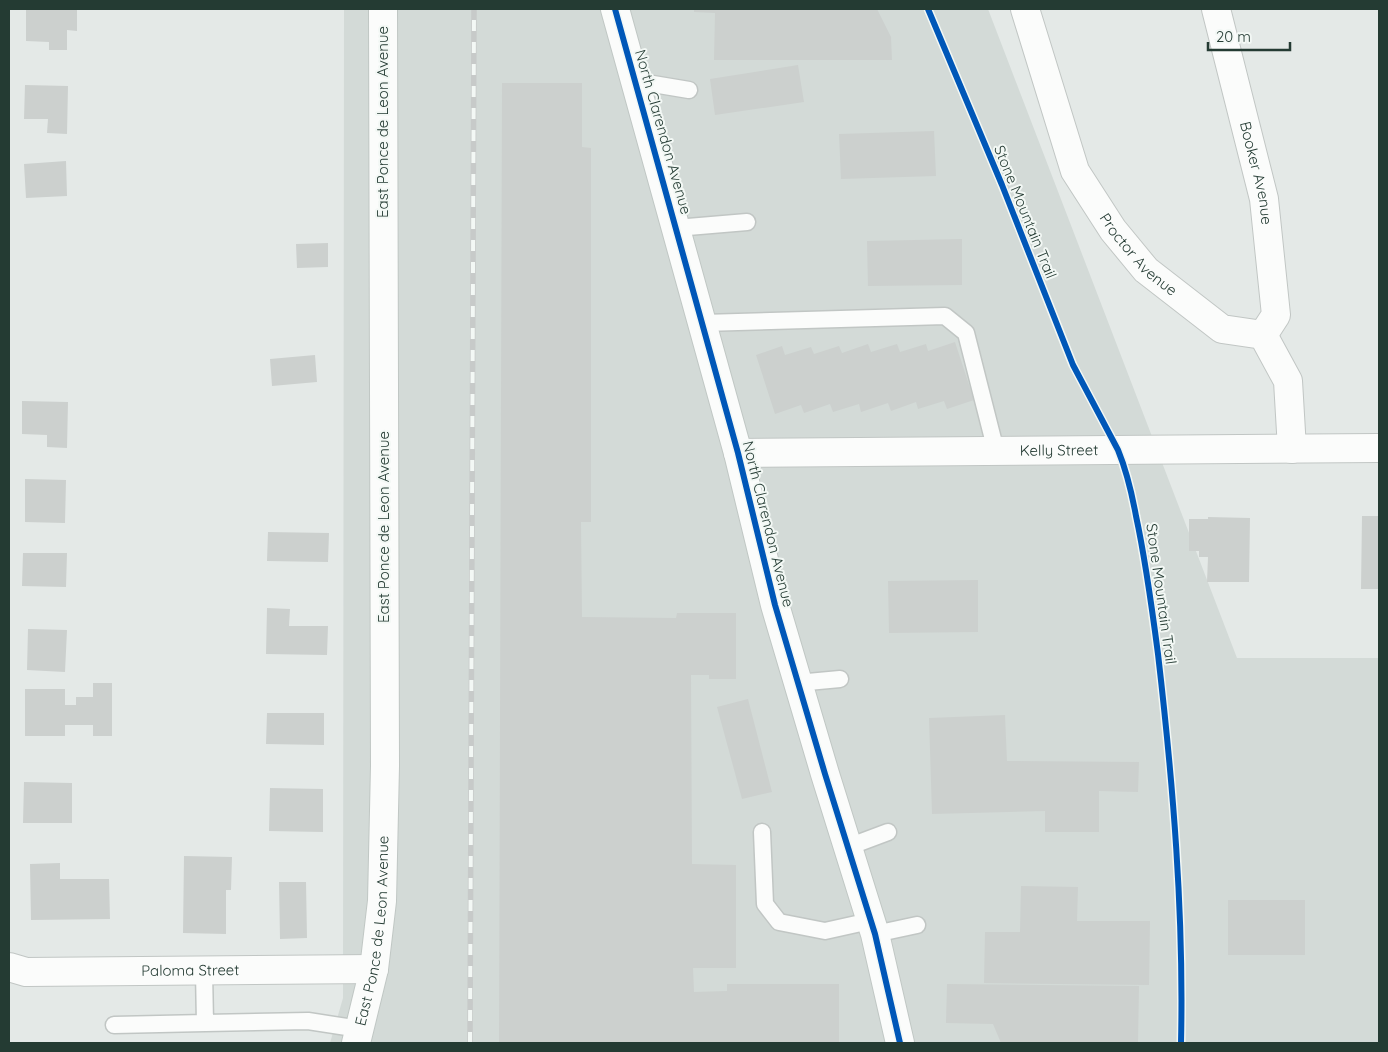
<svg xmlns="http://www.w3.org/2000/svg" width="1388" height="1052" font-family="Quicksand,sans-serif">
<rect width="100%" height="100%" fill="#e4e9e7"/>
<path fill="#d3dad7" d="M344,9H988L1237,658H1379V1043H330L343,998Z"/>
<path fill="#ccd0ce" d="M694,9H877L891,37L892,60H714L715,13L694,12Z
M26,10H77V31L67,30V50H49V42L26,41Z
M798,65L804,102L715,115L710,79Z
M502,83H582V147L591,148V522H581L582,617L676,618L677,613H736V679H709V675H691L692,864L736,865V968H693L694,992L727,991V984H839V1043H499Z
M25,85L68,86L67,134L47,133L48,119H24Z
M934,131L936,176L841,179L839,134Z
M66,161L67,196L26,198L24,164Z
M962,239V285L868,286L867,241Z
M328,243V267L297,268L296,244Z
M955,342L974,400L947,409L944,401L918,409L916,402L891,411L888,403L861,412L859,404L833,412L830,404L804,413L801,405L775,414L756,355L782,346L785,355L811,347L814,354L839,346L842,353L868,344L871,352L897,344L900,352L926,344L928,351Z
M315,355L317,382L272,386L270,359Z
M22,401L68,402L67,448L47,447V435L22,434Z
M25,479L66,480L65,523L25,522Z
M1362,516H1379V589H1361Z
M1208,517L1250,518L1249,582H1207L1208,557H1199V551H1189V519H1208Z
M268,532L329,533L328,562L267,561Z
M23,553H67L66,587L22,586Z
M978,580V632L889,633L888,581Z
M267,608L290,609L289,626H328L327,655L266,654Z
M28,629L67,630L65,672L27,670Z
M93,683H112V736H93V725H65V736H25V689H65V705H76V697H93Z
M748,699L772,792L742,799L717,707Z
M267,713H324V745L266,744Z
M1005,715L1007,761L1139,762L1138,792L1099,791V832H1045V811L932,814L929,718Z
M24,782L72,783V823H23Z
M270,788L323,789V832L269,831Z
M184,856L232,857L231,890H226V934L183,933Z
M60,863V879H109L110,919L31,920L30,864Z
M279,882H306L307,938L280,939Z
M1021,886L1078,887L1077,921H1150L1149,985L984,983L985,932H1020Z
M1228,900H1305V955H1228Z
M947,984L1139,986L1138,1043H1001L993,1024L946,1023Z"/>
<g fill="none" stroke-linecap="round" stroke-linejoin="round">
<g stroke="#c1c6c4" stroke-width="19">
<path id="lane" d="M635,81L689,90
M676,228L747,222
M703,323L945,316L966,333L996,451
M797,683L840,679
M762,832L765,904L779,922L825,931L870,921
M848,847L888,832
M875,934L917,925
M204,971L205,1023L308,1021L360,1029
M114,1025L205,1023"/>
</g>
<g stroke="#c1c6c4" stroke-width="30">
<g id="street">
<path id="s1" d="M1025,9L1075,171L1113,230L1146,270L1222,329L1263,335L1288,381L1292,449"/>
<path id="s2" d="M1216,9L1264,199L1276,315L1263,335"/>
<path id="s3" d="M738,453L1379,448"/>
<path id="s4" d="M9,967L26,972L374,969"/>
</g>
</g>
<g stroke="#c0c7c4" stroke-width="30">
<g id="secondary">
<path d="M615,9L738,453L775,605L825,774L875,934L900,1043"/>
<path id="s5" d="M356,1043L374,969L382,901L385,766L383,9"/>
</g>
</g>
<use href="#lane" stroke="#fbfcfb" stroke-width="16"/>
<use href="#street" stroke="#fbfcfb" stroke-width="28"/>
<use href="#secondary" stroke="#fbfcfb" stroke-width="28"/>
<g stroke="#c7cac9" stroke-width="5.5">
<path id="rail" d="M470,1043L474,9"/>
</g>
<use href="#rail" stroke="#f3f8f5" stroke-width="4" stroke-dasharray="11" stroke-linecap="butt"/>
<g stroke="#f3f8f5" stroke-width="9">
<path id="cycleway" d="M615,9L738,453L775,605L825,774L875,934L900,1043
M928,9L1002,185L1073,365L1118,450C1127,472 1132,494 1136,516C1146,562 1152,608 1158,654C1173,783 1184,914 1181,1043"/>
</g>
<use href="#cycleway" stroke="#0057b8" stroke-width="6"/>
</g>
<g text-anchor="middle" stroke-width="4" stroke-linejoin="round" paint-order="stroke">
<g font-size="15" fill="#243b33" stroke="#f3f8f5">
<text transform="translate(383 122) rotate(-90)" y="5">East Ponce de Leon Avenue</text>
<text transform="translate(663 132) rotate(74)" y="5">North Clarendon Avenue</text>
<text dy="5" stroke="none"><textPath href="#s2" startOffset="169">Booker Avenue</textPath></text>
<text transform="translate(1025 212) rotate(68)" y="5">Stone Mountain Trail</text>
<text dy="5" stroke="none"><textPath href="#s1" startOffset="275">Proctor Avenue</textPath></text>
<text dy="5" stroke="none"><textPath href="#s3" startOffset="321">Kelly Street</textPath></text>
<text transform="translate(768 524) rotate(76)" y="5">North Clarendon Avenue</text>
<text transform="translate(384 527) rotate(-90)" y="5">East Ponce de Leon Avenue</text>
<text transform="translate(1161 594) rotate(82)" y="5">Stone Mountain Trail</text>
<text dy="5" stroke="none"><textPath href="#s5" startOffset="114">East Ponce de Leon Avenue</textPath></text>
<text dy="5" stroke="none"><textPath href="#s4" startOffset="182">Paloma Street</textPath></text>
</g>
</g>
<rect width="1388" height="1052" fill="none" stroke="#243b33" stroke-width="20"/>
<path d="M1208 42v8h82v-8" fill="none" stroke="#243b33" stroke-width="2.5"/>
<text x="1216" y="42" font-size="15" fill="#243b33" stroke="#f3f8f5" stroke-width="4" paint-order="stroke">20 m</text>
</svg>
